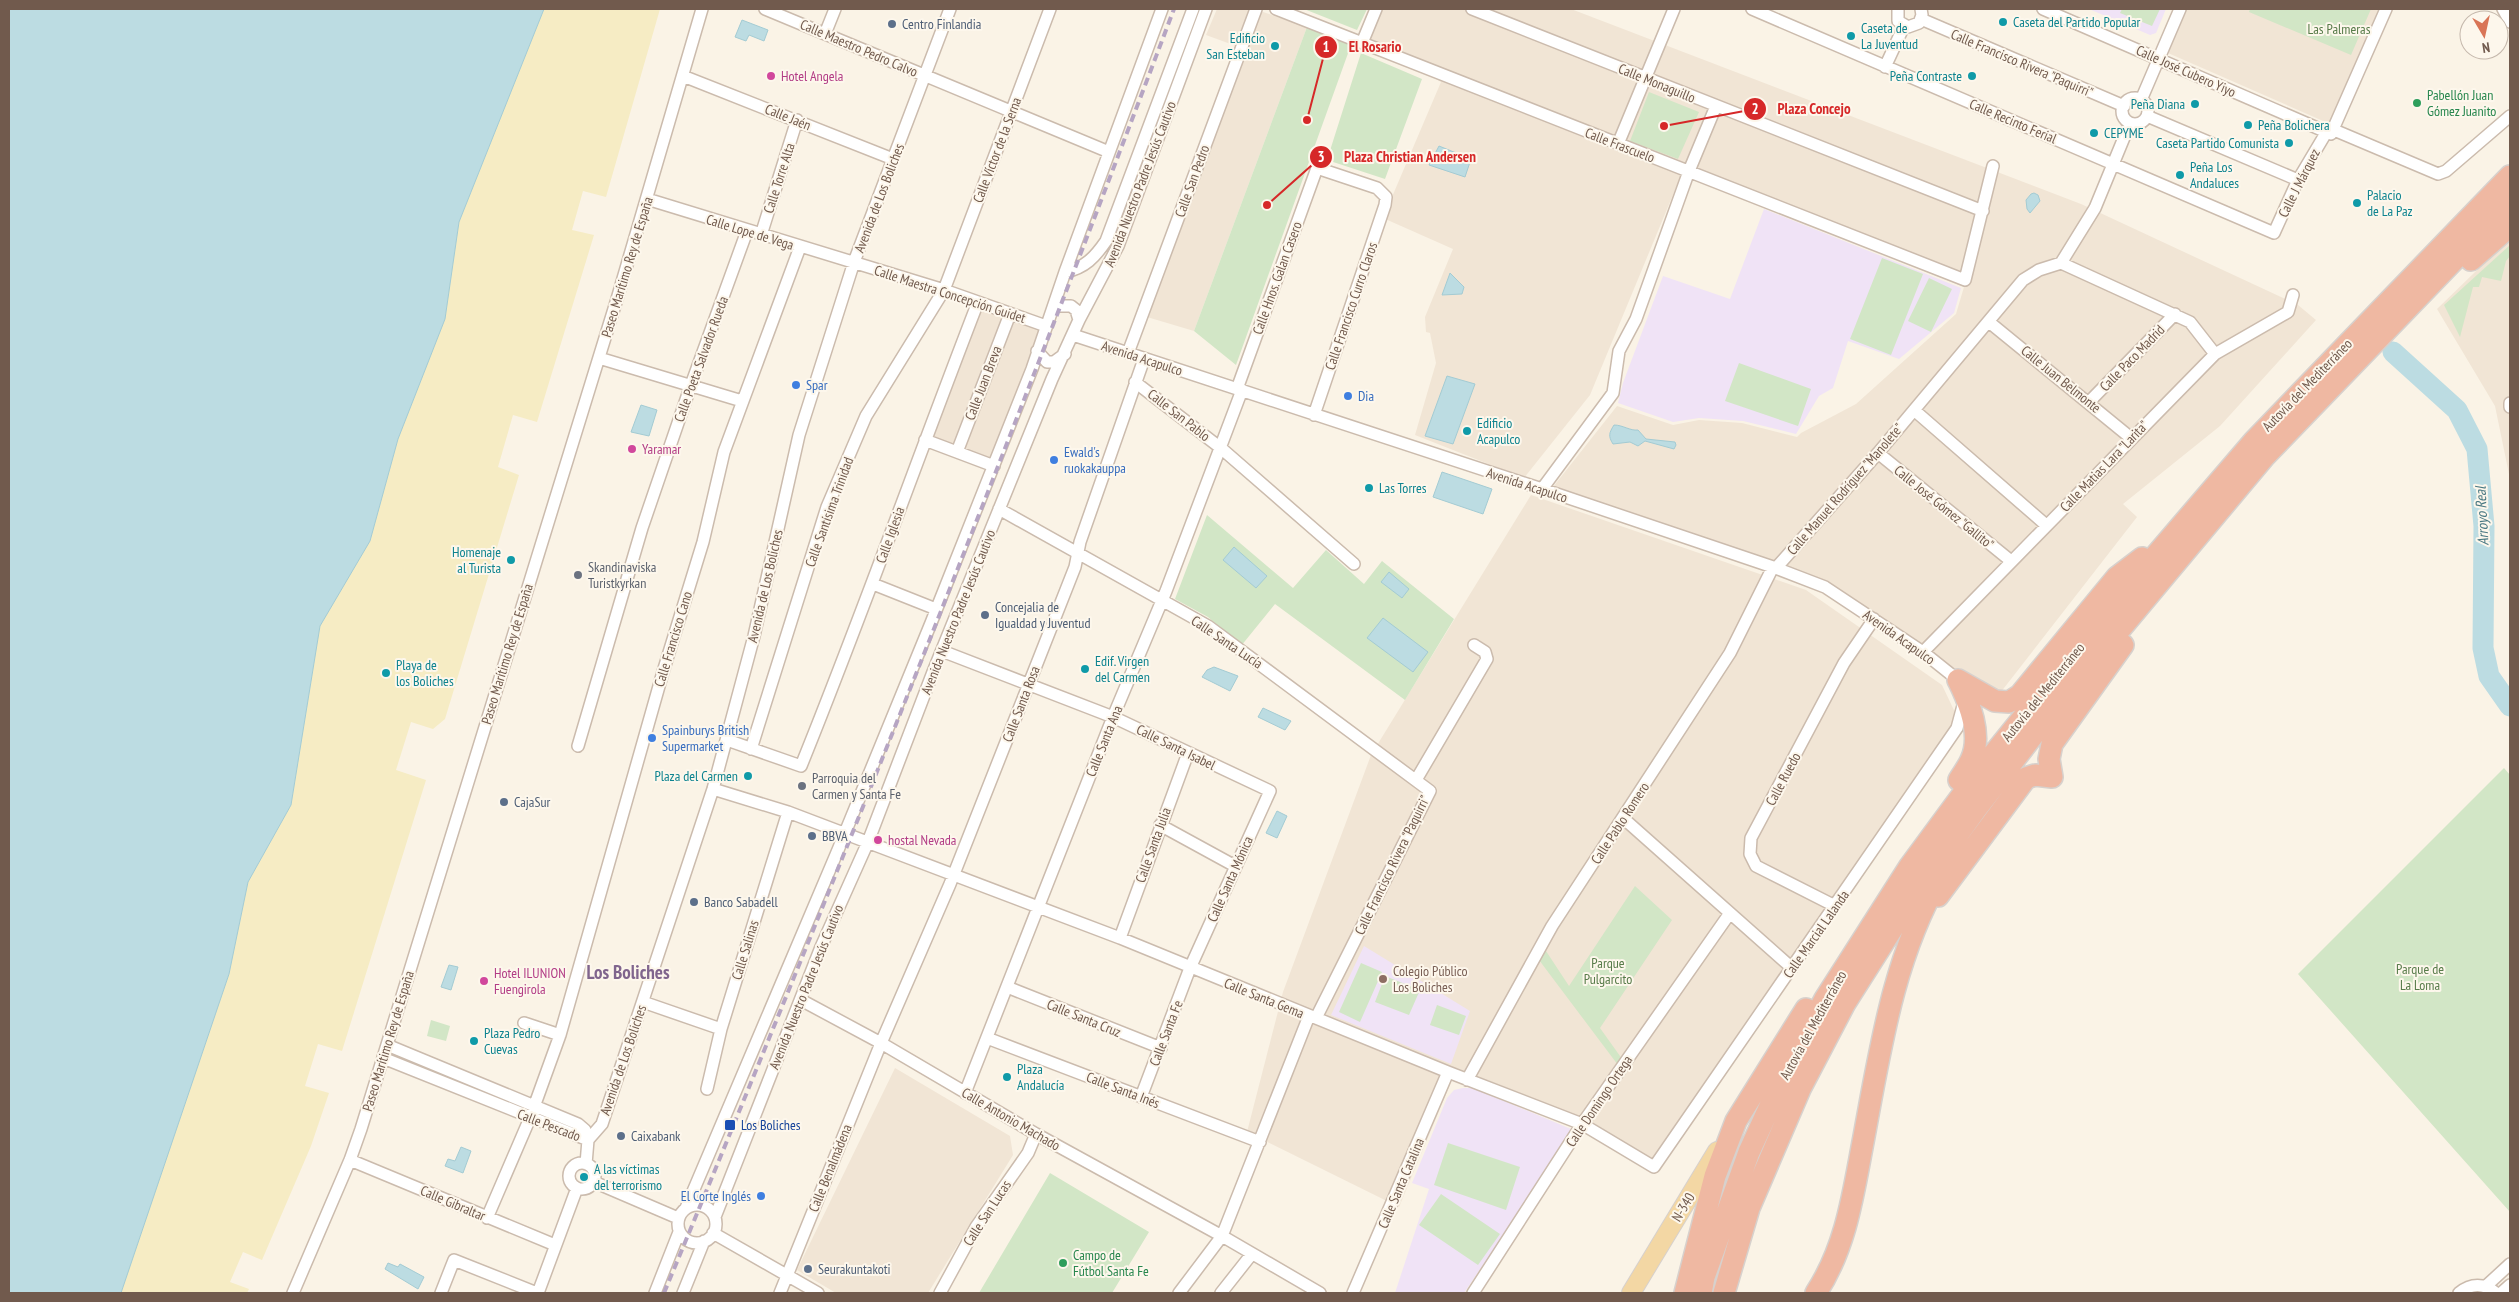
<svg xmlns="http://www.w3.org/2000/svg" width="2519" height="1302" font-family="'PT Sans Narrow',sans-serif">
<rect width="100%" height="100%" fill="#faf3e6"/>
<path fill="#f1e5d5" d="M1217,9H1254L1307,27L1194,331L1137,314L1236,46L1206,35Z
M1379,9H1571L2081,204L2298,305L2316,320L2220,426L2123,504L2137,517L1997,697L1829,584L1553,487L1617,406L1673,425L1699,420L1742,423L1797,437L1801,433L1856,404L1956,314L1964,287L1682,173L1590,395L1524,478L1415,435L1436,363L1430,333L1426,332L1425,317L1453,249L1383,218L1441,82L1369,37Z
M2186,9H2379L2330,124L2168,53Z
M2510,238V479L2495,406L2437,309Z
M979,306L1042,327L992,462L929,438Z
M1531,495L1806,590L1942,685L1961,725L1661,1167L1591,1121L1457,1068L1399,1207L1247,1132L1283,992L1371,755Z
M895,1068L1010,1136L1013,1155L928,1293H836L797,1270Z"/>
<path fill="#f0e3f6" d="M2089,9H2166L2156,33L2150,35Z
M1764,209L1961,288L1954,313L1899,359L1848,341L1833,388L1819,396L1796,434L1743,421L1699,418L1673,422L1618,403L1623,383L1663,276L1730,299Z
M1364,946L1470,1011L1451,1064L1331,1015Z
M1463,1088H1473L1571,1129L1552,1163L1464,1293H1395L1429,1189L1412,1183L1447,1098L1454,1090Z"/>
<path fill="#d2e6c6" d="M1304,9H1367L1357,30Z
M2122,9H2160L2152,26L2120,13Z
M2250,9H2371L2351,55L2249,12Z
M1307,27L1351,45L1236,365L1194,331Z
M1361,53L1422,79L1385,179L1327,160Z
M1649,92L1699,112L1678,159L1630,141Z
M2510,245V256L2506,261L2501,281L2482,277L2479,287H2473L2460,337L2444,305Z
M1882,258L1923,274L1891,355L1850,339Z
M1929,278L1952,289L1931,332L1908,321Z
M1739,363L1811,389L1798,426L1725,401Z
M1207,515L1293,588L1326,550L1364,584L1382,561L1454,619L1405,700L1275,604L1241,646L1208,617L1175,599Z
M2504,768L2510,775V1212L2298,974Z
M1635,886L1672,920L1600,1028L1625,1063L1621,1069L1536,956L1540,948L1546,951L1569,986Z
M1361,963L1382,972L1360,1022L1339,1012Z
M1385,976L1420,990L1409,1015L1375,1002Z
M1437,1005L1466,1016L1459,1035L1430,1025Z
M431,1020L450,1026L446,1041L427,1036Z
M1448,1143L1520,1167L1506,1210L1434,1185Z
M1050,1173L1149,1232L1112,1293H979Z
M1441,1194L1500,1234L1478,1265L1419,1225Z"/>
<path fill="#f6ecc4" d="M544,9H660L606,197L583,191L572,230L594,235L537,422L513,415L498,467L519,475L445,719L433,729L411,722L396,770L426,780L342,1051L318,1044L305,1086L329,1093L311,1146L262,1260L243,1252L230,1282L249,1289L247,1293H121L229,974L248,882L291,805L320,626L370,541L398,439L445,319L459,222Z"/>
<path fill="#bcdce2" stroke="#a3cbd3" d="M9,9H544L459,222L445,319L398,439L370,541L320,626L291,805L248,882L229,974L121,1293H9Z
M742,20L768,30L764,41L749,35L746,41L735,37Z
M1439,146L1471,159L1465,177L1429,165Z
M2034,193L2038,195L2040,201L2030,213L2027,209L2026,200L2031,194Z
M1450,273L1464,287L1462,294L1442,295Z
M1447,376L1475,384L1453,444L1425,436Z
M641,405L657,410L649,436L631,432Z
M1614,425C1623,425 1630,431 1638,430L1646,439L1675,442L1676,445L1674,449L1645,441L1638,446L1630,442L1613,444C1608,436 1609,433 1614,425Z
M1442,472L1492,489L1483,514L1433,497Z
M1234,547L1267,576L1256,588L1223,560Z
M1389,572L1409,589L1402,598L1381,582Z
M1383,618L1428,652L1413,672L1367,638Z
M1214,667L1238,676L1230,691L1202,677L1207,670Z
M1263,708L1291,721L1285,730L1258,717Z
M1277,811L1287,816L1277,838L1266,833Z
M449,965L458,967L451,990L441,987Z
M461,1147L471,1151L463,1173L445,1166L448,1159L455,1161Z
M388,1263L398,1267L400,1264L424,1277L418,1289L385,1269Z"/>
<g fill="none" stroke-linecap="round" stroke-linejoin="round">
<path stroke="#bcdce2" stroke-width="21" d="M2393,352L2457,410L2477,449L2484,526L2483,648L2489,676L2510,706"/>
<g stroke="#cbbbad" stroke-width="14">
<path id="minor" d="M765,9L1109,152
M1276,9L1965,280L1993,166
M1472,9L1983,211
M1752,9L2274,233L2298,180L2326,133
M1898,9V21L1908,27L1919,23L1922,15L1921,9
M2043,9L2331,134L2386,9
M2503,9L2510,22
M1921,19L2124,106
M825,34L835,9
M1362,43L1376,9
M1885,67L1904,26
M683,76L893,159
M2122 111a13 13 0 1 1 26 0a13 13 0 1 1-26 0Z
M2141,100L2180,9
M2147,116L2298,180
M2334,130L2438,174L2446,171L2510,116
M1618,144L1674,9
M647,199L944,290L1046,326
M761,235L797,120
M2061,263L2190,322L2215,354
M1065,272L1162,9
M1054,306H1071L1076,310L1079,320
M1989,322L2131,438
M1073,335L1542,489L1773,567L1825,587L1923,652L1958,680
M1037,351L1047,362H1054L1065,354
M1128,353L1256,9
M599,358L742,401
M1135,382L1222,449L1354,564
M1237,389L1317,168L1377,188L1386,197L1385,205L1314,415
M2089,402L2175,314
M2510,403V407
M1914,410L2046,525
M925,440L994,466
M957,452L1010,314
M1878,453L2011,561
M1542,489L1613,393L1619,351L1636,319L1689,171L1716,106
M999,509L1208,626L1430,791L1316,1018
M1776,568L1878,453L2023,280L2039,270L2061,263L2095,208L2130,123
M873,584L936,609
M942,651L1113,717L1270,791L1190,968L1141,1097
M1923,652L2215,354L2288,312L2293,295
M727,740L801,766C863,613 918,457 978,302
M578,746L642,528L691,385L747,231
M751,749L827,507L866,416L944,290L1050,9
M1416,780L1487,659L1485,652L1474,645
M713,789L788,812L1120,938L1448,1072L1582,1124L1654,1167L1957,728L1964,702
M1623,818L1792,968
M1160,825L1235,866
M1835,906L1756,866L1750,854L1751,838L1844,663L1874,619
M1120,938L1188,753
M1007,987L1161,1048
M801,1000L881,1043L1036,1134L1222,1236L1320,1293
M643,1002L721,1029
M524,1023L560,1035
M987,1038L1260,1142
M387,1045L578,1124L585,1130L588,1140
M383,1058L588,1140
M1467,1080L1552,926L1730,653L1773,567
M707,1089L721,1029L788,812
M965,1093L1113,717L1166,591L1242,390
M350,1160L555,1245
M569 1176a13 13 0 1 1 26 0a13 13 0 1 1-26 0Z
M586,1164L588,1140L602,1124L713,789L754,636L799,435L854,262L950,9
M594,1182L678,1218
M678 1224a19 19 0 1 1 38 0a19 19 0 1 1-38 0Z
M686,1208L838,850L931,623L1032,369L1065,272C1085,268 1095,257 1106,241L1193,9
M715,1217L821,947L868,842L933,672L1052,379L1079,320L1118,246L1206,9
M487,1218L530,1118L560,1035L663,672L703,542L724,452L800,247
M713,1233L818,1293
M2485,1287L2510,1264
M293,1293L350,1160L361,1129L617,299L702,9
M441,1293L454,1260L537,1293
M538,1293L577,1188
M655,1293L679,1232
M683,1293L704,1241
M780,1293L881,1043L950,884L1075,567L1080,542L1144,359
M940,1293L976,1227L1028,1153L1036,1134
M1179,1293L1222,1236L1309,1016
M1221,1293L1251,1255
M1353,1293L1448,1072
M1473,1293L1582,1124L1730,913
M2459,1293C2471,1283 2484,1283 2496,1293
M2501,1293L2510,1285"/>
</g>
<g stroke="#d7d1cd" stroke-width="20">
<path id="primary" d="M1631,1293L1717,1151"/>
</g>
<g stroke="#d7d1cd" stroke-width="24">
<path id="motorway" d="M2471,260L2510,226
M1958,680L1995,701L2009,702L2020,695L2117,577L2142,558
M1958,680C1969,702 1983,735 1971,760C1968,767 1963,773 1959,780
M1938,896L2026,778L2035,775L2052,777L2049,759L2052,744L2123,645
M1685,1293L1715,1176L1736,1121L1806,1009
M1701,1293L1704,1277L1749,1152L1783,1078L1825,999L1910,866L1980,771L2126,590L2254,441L2510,176
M1724,1293L1749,1208L1800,1089L1845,1003L1911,899L1976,809L2055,707L2264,457L2510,202
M1816,1293C1846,1247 1853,1195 1863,1142C1880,1051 1893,958 1940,877"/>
</g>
<use href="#minor" stroke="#fff" stroke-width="11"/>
<use href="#primary" stroke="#f3d7a4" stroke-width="18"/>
<use href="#motorway" stroke="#efb8a2" stroke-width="21"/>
<path stroke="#b6a5c3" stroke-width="4" stroke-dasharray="8 5" stroke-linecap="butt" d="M664,1293C841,868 1011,440 1174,9"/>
</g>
<g fill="#0f9aa8" stroke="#fdf7ec" stroke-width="2">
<circle cx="2003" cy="22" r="5"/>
<circle cx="1851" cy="36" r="5"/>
<circle cx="1275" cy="46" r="5"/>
<circle cx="1972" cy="76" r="5"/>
<circle cx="2195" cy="104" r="5"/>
<circle cx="2248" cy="125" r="5"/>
<circle cx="2094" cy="133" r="5"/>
<circle cx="2289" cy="143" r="5"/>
<circle cx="2180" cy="175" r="5"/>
<circle cx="2357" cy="203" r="5"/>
<circle cx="1467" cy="431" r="5"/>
<circle cx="1369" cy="488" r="5"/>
<circle cx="511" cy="560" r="5"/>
<circle cx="1085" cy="669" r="5"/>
<circle cx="386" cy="673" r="5"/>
<circle cx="748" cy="776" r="5"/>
<circle cx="474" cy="1041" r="5"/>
<circle cx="1007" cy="1077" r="5"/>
<circle cx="584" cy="1177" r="5"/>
</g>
<g fill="#5c6f8a" stroke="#fdf7ec" stroke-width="2">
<circle cx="892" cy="24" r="5"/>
<circle cx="985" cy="615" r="5"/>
<circle cx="504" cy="802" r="5"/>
<circle cx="812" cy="836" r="5"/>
<circle cx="694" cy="902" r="5"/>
<circle cx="621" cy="1136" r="5"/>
<circle cx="808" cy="1269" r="5"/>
</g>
<g fill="#d1479c" stroke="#fdf7ec" stroke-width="2">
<circle cx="771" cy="76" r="5"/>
<circle cx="632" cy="449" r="5"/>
<circle cx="878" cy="840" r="5"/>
<circle cx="484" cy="981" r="5"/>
</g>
<g fill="#2e9e5b" stroke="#fdf7ec" stroke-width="2">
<circle cx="2417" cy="103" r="5"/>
<circle cx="1063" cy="1263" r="5"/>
</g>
<g fill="#3f7fe0" stroke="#fdf7ec" stroke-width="2">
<circle cx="796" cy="385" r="5"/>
<circle cx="1348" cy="396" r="5"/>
<circle cx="1054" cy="460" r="5"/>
<circle cx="652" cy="738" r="5"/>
<circle cx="761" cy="1196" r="5"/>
</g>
<g fill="#6b7280" stroke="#fdf7ec" stroke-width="2">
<circle cx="578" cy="575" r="5"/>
<circle cx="802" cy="786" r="5"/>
</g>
<circle fill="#8d6e63" stroke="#fdf7ec" stroke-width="2" cx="1383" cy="979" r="5"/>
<rect fill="#1a4fb4" stroke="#fdf7ec" stroke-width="2" x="724" y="1119" width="12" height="12" rx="2.5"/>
<g text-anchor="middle" stroke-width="4" stroke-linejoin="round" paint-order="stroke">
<g font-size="14" fill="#0d838f" stroke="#fdf7ec" text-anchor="start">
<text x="2013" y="27">Caseta del Partido Popular</text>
<text x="1861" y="33">Caseta de<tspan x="1861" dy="16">La Juventud</tspan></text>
<text x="1265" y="43" text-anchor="end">Edificio<tspan x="1265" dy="16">San Esteban</tspan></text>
<text x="1962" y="81" text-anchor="end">Peña Contraste</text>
<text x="2185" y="109" text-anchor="end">Peña Diana</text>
<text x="2258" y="130">Peña Bolichera</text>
<text x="2104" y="138">CEPYME</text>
<text x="2279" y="148" text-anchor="end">Caseta Partido Comunista</text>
<text x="2190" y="172">Peña Los<tspan x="2190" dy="16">Andaluces</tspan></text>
<text x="2367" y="200">Palacio<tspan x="2367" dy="16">de La Paz</tspan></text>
<text x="1477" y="428">Edificio<tspan x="1477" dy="16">Acapulco</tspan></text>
<text x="1379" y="493">Las Torres</text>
<text x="501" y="557" text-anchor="end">Homenaje<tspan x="501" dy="16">al Turista</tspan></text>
<text x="1095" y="666">Edif. Virgen<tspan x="1095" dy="16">del Carmen</tspan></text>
<text x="396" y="670">Playa de<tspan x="396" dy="16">los Boliches</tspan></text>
<text x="738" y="781" text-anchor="end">Plaza del Carmen</text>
<text x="484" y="1038">Plaza Pedro<tspan x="484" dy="16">Cuevas</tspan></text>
<text x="1017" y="1074">Plaza<tspan x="1017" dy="16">Andalucía</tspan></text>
<text x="594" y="1174">A las víctimas<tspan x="594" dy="16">del terrorismo</tspan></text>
</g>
<g font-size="14" fill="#4e5e75" stroke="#fdf7ec" text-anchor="start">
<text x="902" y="29">Centro Finlandia</text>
<text x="995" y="612">Concejalia de<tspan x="995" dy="16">Igualdad y Juventud</tspan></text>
<text x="514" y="807">CajaSur</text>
<text x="822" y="841">BBVA</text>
<text x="704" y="907">Banco Sabadell</text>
<text x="631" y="1141">Caixabank</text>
<text x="818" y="1274">Seurakuntakoti</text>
</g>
<g font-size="14" fill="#577b49" stroke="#fdf7ec">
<text x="2339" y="34">Las Palmeras</text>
<text x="1608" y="968">Parque<tspan x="1608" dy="16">Pulgarcito</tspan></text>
<text x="2420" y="974">Parque de<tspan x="2420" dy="16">La Loma</tspan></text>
</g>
<g font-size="14" fill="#715a4d" stroke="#fdf7ec">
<text transform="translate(859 48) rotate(23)" y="5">Calle Maestro Pedro Calvo</text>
<text transform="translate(2022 63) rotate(23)" y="5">Calle Francisco Rivera "Paquirri"</text>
<text transform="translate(2186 71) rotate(24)" y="5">Calle José Cubero Yiyo</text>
<text transform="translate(1657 83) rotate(22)" y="5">Calle Monaguillo</text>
<text transform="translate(788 117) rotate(22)" y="5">Calle Jaén</text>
<text transform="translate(2013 121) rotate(23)" y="5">Calle Recinto Ferial</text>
<text transform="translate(1620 145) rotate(21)" y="5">Calle Frascuelo</text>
<text transform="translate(997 150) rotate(-69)" y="5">Calle Víctor de la Serna</text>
<text transform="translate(779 178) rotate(-72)" y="5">Calle Torre Alta</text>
<text transform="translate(1192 181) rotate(-70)" y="5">Calle San Pedro</text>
<text transform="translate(2299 183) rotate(-63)" y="5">Calle J Márquez</text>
<text transform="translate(1140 184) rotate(-69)" y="5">Avenida Nuestro Padre Jesús Cautivo</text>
<text transform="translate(879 198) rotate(-69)" y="5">Avenida de Los Boliches</text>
<text transform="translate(750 232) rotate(17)" y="5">Calle Lope de Vega</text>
<text transform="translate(627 267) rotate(-73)" y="5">Paseo Marítimo Rey de España</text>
<text transform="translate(1277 278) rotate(-70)" y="5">Calle Hnos. Galan Casero</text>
<text transform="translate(950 294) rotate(18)" y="5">Calle Maestra Concepción Guidet</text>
<text transform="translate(1351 306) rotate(-71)" y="5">Calle Francisco Curro Claros</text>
<text transform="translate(1142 358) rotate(18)" y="5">Avenida Acapulco</text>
<text transform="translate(2132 358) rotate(-46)" y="5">Calle Paco Madrid</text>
<text transform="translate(701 359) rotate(-70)" y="5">Calle Poeta Salvador Rueda</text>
<text transform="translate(2061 379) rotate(39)" y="5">Calle Juan Belmonte</text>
<text transform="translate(983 383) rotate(-69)" y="5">Calle Juan Breva</text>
<text transform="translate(2307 385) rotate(-46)" y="5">Autovía del Mediterráneo</text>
<text transform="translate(1179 415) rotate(38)" y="5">Calle San Pablo</text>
<text transform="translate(2104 466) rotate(-46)" y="5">Calle Matias Lara "Larita"</text>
<text transform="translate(1527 485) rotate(18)" y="5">Avenida Acapulco</text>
<text transform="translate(1845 489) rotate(-49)" y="5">Calle Manuel Rodríguez "Manolete"</text>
<text transform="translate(1944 507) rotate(39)" y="5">Calle José Gómez "Gallito"</text>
<text transform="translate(829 512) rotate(-70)" y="5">Calle Santísima Trinidad</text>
<text transform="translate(890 535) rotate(-70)" y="5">Calle Iglesia</text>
<text transform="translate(765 586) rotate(-77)" y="5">Avenida de Los Boliches</text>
<text transform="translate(958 612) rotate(-68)" y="5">Avenida Nuestro Padre Jesús Cautivo</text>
<text transform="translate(1899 637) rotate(35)" y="5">Avenida Acapulco</text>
<text transform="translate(673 639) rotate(-73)" y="5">Calle Francisco Cano</text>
<text transform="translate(1227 642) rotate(34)" y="5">Calle Santa Lucía</text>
<text transform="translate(507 654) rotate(-73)" y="5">Paseo Marítimo Rey de España</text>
<text transform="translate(2043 692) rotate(-51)" y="5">Autovía del Mediterráneo</text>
<text transform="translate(1021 704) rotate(-69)" y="5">Calle Santa Rosa</text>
<text transform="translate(1104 741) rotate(-68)" y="5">Calle Santa Ana</text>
<text transform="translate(1176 747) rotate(26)" y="5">Calle Santa Isabel</text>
<text transform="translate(1783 779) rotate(-62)" y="5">Calle Ruedo</text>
<text transform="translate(1620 823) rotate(-57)" y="5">Calle Pablo Romero</text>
<text transform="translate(1153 845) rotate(-70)" y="5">Calle Santa Julia</text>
<text transform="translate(1392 865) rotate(-64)" y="5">Calle Francisco Rivera "Paquirri"</text>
<text transform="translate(1230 879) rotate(-66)" y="5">Calle Santa Mónica</text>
<text transform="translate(1816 934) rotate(-55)" y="5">Calle Marcial Lalanda</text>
<text transform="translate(745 950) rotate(-73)" y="5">Calle Salinas</text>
<text transform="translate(806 987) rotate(-68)" y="5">Avenida Nuestro Padre Jesús Cautivo</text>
<text transform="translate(1264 998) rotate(22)" y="5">Calle Santa Gema</text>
<text transform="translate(1084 1018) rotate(22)" y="5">Calle Santa Cruz</text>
<text transform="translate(1813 1025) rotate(-61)" y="5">Autovía del Mediterráneo</text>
<text transform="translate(1166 1033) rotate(-69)" y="5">Calle Santa Fe</text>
<text transform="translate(388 1041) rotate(-73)" y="5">Paseo Marítimo Rey de España</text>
<text transform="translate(623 1060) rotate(-71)" y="5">Avenida de Los Boliches</text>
<text transform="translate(1123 1090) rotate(21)" y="5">Calle Santa Inés</text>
<text transform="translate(1599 1101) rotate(-56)" y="5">Calle Domingo Ortega</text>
<text transform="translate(1011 1119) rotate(30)" y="5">Calle Antonio Machado</text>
<text transform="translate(549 1125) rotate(21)" y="5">Calle Pescado</text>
<text transform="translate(830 1168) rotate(-68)" y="5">Calle Benalmádena</text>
<text transform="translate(1401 1183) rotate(-67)" y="5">Calle Santa Catalina</text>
<text transform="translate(453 1203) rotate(23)" y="5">Calle Gibraltar</text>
<text transform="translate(1683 1207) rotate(-59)" y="5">N-340</text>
<text transform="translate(987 1213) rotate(-57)" y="5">Calle San Lucas</text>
</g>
<g font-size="14" fill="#b23c85" stroke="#fdf7ec" text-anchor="start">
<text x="781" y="81">Hotel Angela</text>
<text x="642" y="454">Yaramar</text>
<text x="888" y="845">hostal Nevada</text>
<text x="494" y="978">Hotel ILUNION<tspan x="494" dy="16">Fuengirola</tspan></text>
</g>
<g font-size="14" fill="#27864d" stroke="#fdf7ec" text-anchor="start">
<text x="2427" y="100">Pabellón Juan<tspan x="2427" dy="16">Gómez Juanito</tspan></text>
<text x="1073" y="1260">Campo de<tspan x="1073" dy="16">Fútbol Santa Fe</tspan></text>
</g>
<g font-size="14" fill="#366cbe" stroke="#fdf7ec" text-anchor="start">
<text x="806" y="390">Spar</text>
<text x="1358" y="401">Dia</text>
<text x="1064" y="457">Ewald's<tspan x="1064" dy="16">ruokakauppa</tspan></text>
<text x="662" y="735">Spainburys British<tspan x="662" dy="16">Supermarket</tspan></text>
<text x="751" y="1201" text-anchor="end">El Corte Inglés</text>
</g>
<g font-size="14" fill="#5b616d" stroke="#fdf7ec" text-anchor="start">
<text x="588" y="572">Skandinaviska<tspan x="588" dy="16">Turistkyrkan</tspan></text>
<text x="812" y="783">Parroquia del<tspan x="812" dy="16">Carmen y Santa Fe</tspan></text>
</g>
<g font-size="14" fill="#785e54" stroke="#fdf7ec" text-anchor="start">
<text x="1393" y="976">Colegio Público<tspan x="1393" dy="16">Los Boliches</tspan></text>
</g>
<g font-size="14" fill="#164399" stroke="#fdf7ec" text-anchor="start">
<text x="741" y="1130">Los Boliches</text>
</g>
<g font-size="15" font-style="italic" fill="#497882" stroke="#fdf7ec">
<text transform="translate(2482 516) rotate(-93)" y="5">Arroyo Real</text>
</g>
<g font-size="19" font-weight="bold" fill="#80658d" stroke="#fdf7ec">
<text x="628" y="979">Los Boliches</text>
</g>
</g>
<path fill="none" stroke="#d62828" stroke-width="2" d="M1307 120L1326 47M1664 126L1755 109M1267 205L1321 157"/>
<g fill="#d62828" stroke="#fdf7ec" stroke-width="2">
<circle cx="1307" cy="120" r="5"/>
<circle cx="1664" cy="126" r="5"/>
<circle cx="1267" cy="205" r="5"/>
<circle cx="1326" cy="47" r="12"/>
<circle cx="1755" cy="109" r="12"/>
<circle cx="1321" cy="157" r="12"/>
</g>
<g font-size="15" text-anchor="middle" font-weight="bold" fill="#fff">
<text x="1326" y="52">1</text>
<text x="1755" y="114">2</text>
<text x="1321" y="162">3</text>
</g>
<g font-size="15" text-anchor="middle" font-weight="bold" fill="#d62828" stroke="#fdf7ec" stroke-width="4" stroke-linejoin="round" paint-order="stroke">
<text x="1375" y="52">El Rosario</text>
<text x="1814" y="114">Plaza Concejo</text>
<text x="1410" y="162">Plaza Christian Andersen</text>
</g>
<rect width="2519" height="1302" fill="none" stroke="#715a4d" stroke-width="20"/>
<g transform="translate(2484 35) rotate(171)"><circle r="24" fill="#fdf7ec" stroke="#c5b8ac"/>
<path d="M0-4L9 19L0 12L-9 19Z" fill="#d97556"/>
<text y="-8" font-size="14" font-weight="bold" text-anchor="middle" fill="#715a4d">N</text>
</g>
</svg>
